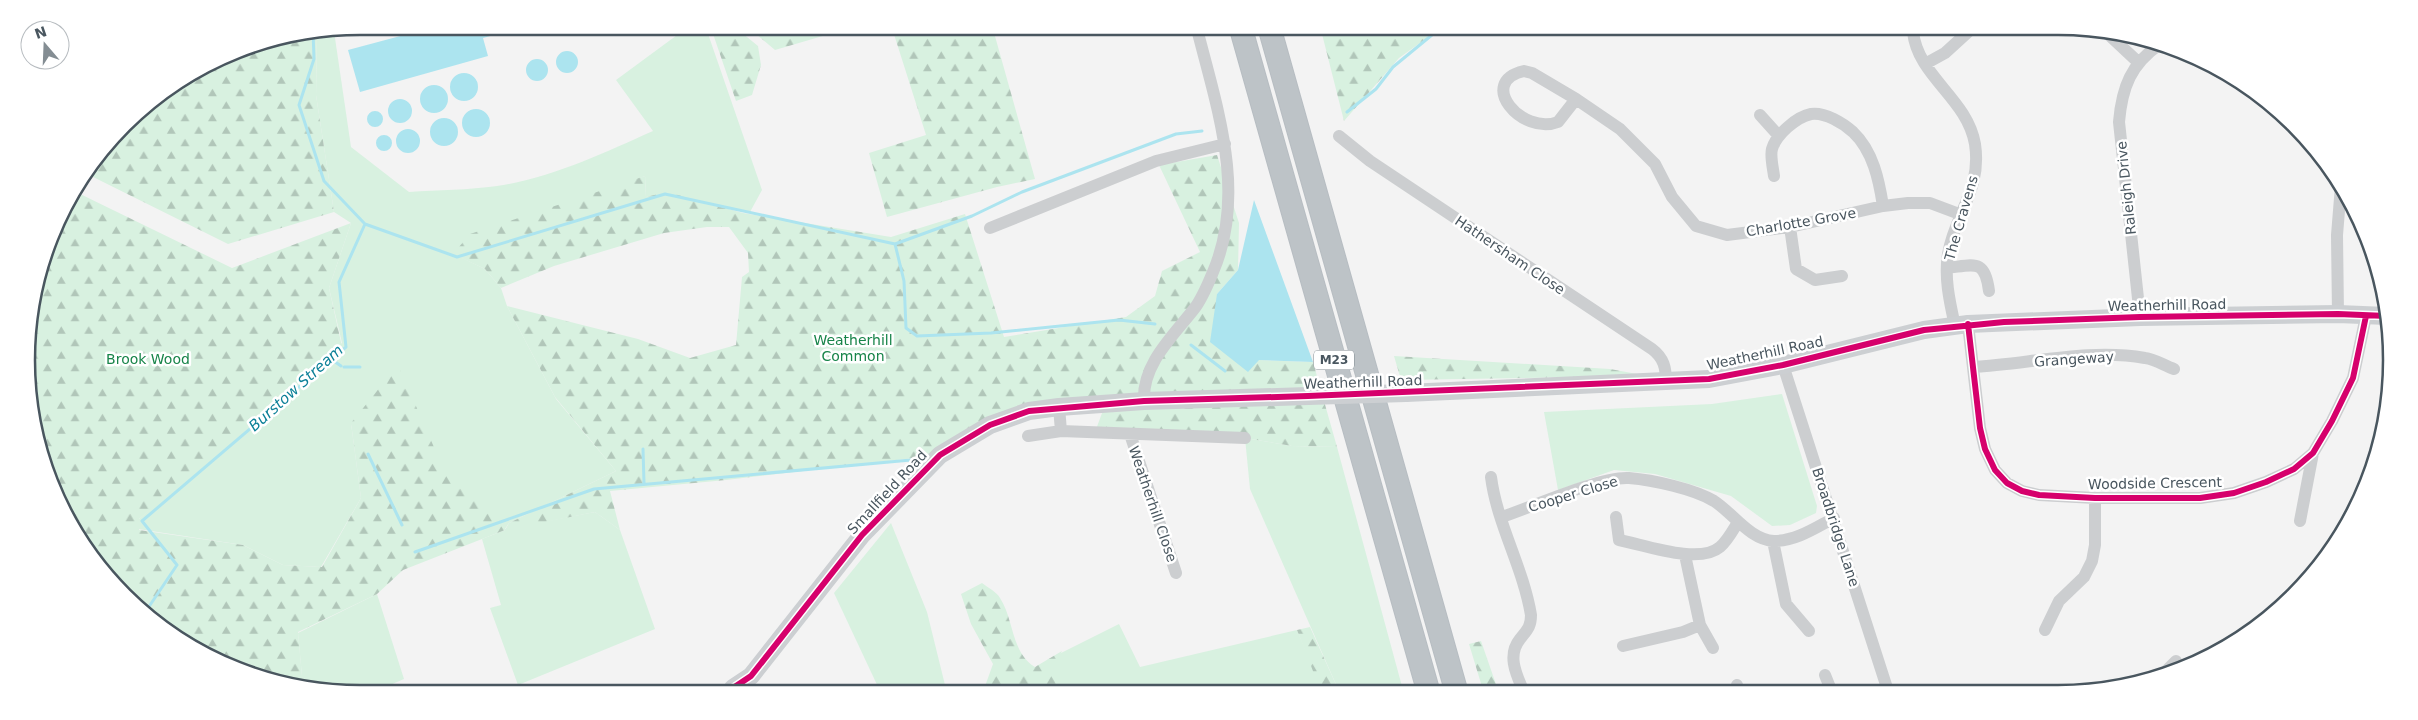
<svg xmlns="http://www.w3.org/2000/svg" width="2418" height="720" font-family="'DejaVu Sans',sans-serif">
<defs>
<pattern id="forest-firs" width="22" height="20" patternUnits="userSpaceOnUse" patternTransform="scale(1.25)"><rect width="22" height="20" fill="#d8f1e0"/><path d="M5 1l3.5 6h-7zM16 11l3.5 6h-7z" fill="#b1c6b9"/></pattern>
</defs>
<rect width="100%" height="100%" fill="#f3f3f3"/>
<path fill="#d8f1e0" d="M688,27L706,28L762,190L750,212L665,194L646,197L645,176L454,254L485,269L501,288L507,306L556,399L616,471L509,523L505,529L595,512L620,530L655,629L518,685L490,608L501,605L482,539L505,530L370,485L351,423L361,498L321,567L283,565L243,545L138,529L139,519L342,343L329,288L351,223L334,212L316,95L317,30L336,29L335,38L351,147L409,192C438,190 469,190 497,186C551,178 604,153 653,131L616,80Z
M1782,394L1817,506L1816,513L1790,525L1772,526L1731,496L1655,474L1614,470L1558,490L1544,412L1712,404Z
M1245,438L1292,446L1337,447L1403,690L1338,689L1250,489Z
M891,523L927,612L946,689H879L834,593Z
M377,594L404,679L383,688L303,687L298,633Z
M1119,624L1140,667L1297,630L1322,689H1056L1047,660Z"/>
<path fill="url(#forest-firs)" d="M711,28H736L758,46L761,65L752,95L736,101Z
M749,28H850L775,50Z
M892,28L993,29L1035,179L997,187L887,217L869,153L926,135Z
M317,30L316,95L334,212L228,244L85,173L95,157L140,109L233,52L295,33Z
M1321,30H1380L1385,35L1395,30H1438L1399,58L1344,121Z
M1217,155L1239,223L1238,270L1217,294L1259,360L1313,362L1337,447L1292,446L1245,438L1095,432L1105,405L1029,411L940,455L726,480L610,491L620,530L595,512L505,530L403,570L377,594L298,632L303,687H295L193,649L140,611L95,563L61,507L38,447L27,338L38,273L61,212L74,191L232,268L351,223L329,288L343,351L139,519V530L243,545L283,565L322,567L361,498L351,423L398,365L440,461L505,530L509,523L616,471L555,397L507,306L638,339L690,358L736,345L742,277L749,272L748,253L729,227H707L664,233L554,266L501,288L485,269L453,254L470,234L645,176L646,197L667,192L743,213L891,237L965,214L1004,337L1126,317L1155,296L1162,271L1200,252L1159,165Z
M1394,356L1610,369L1648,376L1401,380Z
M982,583C987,587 997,592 1000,598C1014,619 1011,653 1035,667L1062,651L1051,671L1058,689H984L993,664L971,624L961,594Z
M1310,627L1338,689H1320L1297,630Z
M1481,641L1498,690H1483L1469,644Z"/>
<path fill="#ace4ef" d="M434,27H496L498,34L483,38L488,56L360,92L348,50Z
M556 62a11 11 0 1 1 22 0a11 11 0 1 1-22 0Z
M526 70a11 11 0 1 1 22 0a11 11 0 1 1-22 0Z
M450 87a14 14 0 1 1 28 0a14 14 0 1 1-28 0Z
M420 99a14 14 0 1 1 28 0a14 14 0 1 1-28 0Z
M388 111a12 12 0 1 1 24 0a12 12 0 1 1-24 0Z
M462 123a14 14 0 1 1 28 0a14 14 0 1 1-28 0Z
M367 119a8 8 0 1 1 16 0a8 8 0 1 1-16 0Z
M430 132a14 14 0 1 1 28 0a14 14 0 1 1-28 0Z
M396 141a12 12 0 1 1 24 0a12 12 0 1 1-24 0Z
M376 143a8 8 0 1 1 16 0a8 8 0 1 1-16 0Z
M1254,200L1313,362L1259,360L1248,372L1210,342L1217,294L1238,270Z"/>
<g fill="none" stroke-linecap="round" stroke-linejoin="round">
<path stroke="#ace4ef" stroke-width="3" d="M313,31L314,59L299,105L324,181L365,224L457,257L665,194L895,244L972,216L1022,192L1176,134L1202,131
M1347,112L1376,89L1393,67L1438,30
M895,244L904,281L906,328L917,336L991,333L1119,320L1155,324
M1191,345L1225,371
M331,359L341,366
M344,367H360
M643,449L644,483
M368,454L402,525
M415,552L594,489L911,460
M144,614L177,565L142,521L346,347L339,282L365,224"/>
<g stroke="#b7bdc2" stroke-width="24">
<path id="highway" d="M1241,29L1428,690
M1270,30L1456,690"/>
</g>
<path stroke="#ccced0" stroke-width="12" d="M1913,32C1918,77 1967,98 1975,144C1982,190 1955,213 1948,254C1944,278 1950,303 1955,326
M2107,33L2138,62
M1925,64L1945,53L1968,32
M1524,71L1532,73L1576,99L1558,122C1522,136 1476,82 1524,71Z
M1576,99L1620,129L1655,164L1672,197L1696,226L1727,235L1790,227L1883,206L1908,203H1930L1962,215
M1760,115L1778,135
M1339,136L1370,161L1652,349C1664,358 1666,368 1666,382
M1774,176C1773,168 1770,156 1772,149C1776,135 1796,117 1811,114C1825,112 1843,123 1853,132C1873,151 1879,180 1883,206
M1790,227L1796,269L1815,280L1842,276
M990,228L1156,161L1225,144
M1947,268C1974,265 1985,258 1989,291
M2338,314L2337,235L2341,186
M2140,317L2119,122C2122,87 2131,64 2160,44
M1968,324L1980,428L1985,449L1995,470L2007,483L2022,491L2039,495L2095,498H2200L2234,493L2266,482L2294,469L2313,453L2332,421L2353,378L2366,316
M1783,365L1888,691
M1973,367C2029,364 2089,348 2145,358C2155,359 2165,366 2174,369
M1144,401C1142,364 1173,336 1194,309C1202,299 1208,284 1213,272C1247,193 1217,108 1197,29
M1059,407L1061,431
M1130,434L1176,573
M1028,436L1061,431L1245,438
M1491,477C1497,524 1523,567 1531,615C1531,627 1527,630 1520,639C1507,655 1516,674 1523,690
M1502,517C1532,507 1601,476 1629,478C1653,480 1694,489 1714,501C1733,513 1750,540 1774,541C1796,541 1815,528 1834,518
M1616,517L1619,540C1645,545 1699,565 1720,547C1728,540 1733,530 1738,522
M2300,521L2313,453
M1773,541L1786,604L1809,631
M1685,555L1700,625L1713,648
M2045,630L2059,601L2084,577L2092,561L2095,545V498
M1623,646L1683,632L1700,625
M2165,672L2176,661
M1825,675L1831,690
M1737,685L1738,690"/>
<path stroke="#cccfd2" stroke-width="18" d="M1406,393L1709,379L1783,365L1924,330L1968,324L2140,317L2338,314L2387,316
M733,688L751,676L862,535L940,455L990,425L1029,411L1059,407L1144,401L1308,396"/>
<use href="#highway" stroke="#bdc3c7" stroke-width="22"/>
<path stroke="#cccfd2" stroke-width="18" d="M1308,396L1406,393"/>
<g stroke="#fff" stroke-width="9">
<path id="cycleway" d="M1968,324L1980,428L1985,449L1995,470L2007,483L2022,491L2039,495L2095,498H2200L2234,493L2266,482L2294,469L2313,453L2332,421L2353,378L2366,316
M733,688L751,676L862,535L940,455L990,425L1029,411L1144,401L1308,396L1709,379L1783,365L1924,330L2004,322L2140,317L2338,314L2387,316"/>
</g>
<use href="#cycleway" stroke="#d6006c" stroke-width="6"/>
</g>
<g text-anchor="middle" stroke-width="5" stroke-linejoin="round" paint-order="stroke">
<rect fill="#fff" stroke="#80898f" stroke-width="1" x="1314" y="350.5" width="40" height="19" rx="4"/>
<g font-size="12" font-weight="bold" fill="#49565f">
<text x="1334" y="364">M23</text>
</g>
<g font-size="14" fill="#49565f" stroke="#fff">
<text transform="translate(2126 188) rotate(-96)" y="5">Raleigh Drive</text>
<text transform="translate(1961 218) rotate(-74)" y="5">The Cravens</text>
<text transform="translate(1801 222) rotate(-10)" y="5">Charlotte Grove</text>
<text transform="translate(1510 255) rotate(34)" y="5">Hathersham Close</text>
<text transform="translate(2167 305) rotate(-1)" y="5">Weatherhill Road</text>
<text transform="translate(1765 353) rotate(-12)" y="5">Weatherhill Road</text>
<text transform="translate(2074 359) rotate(-4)" y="5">Grangeway</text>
<text transform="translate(1363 382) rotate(-2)" y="5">Weatherhill Road</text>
<text transform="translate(2155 483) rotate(-1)" y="5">Woodside Crescent</text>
<text transform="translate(887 492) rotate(-47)" y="5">Smallfield Road</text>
<text transform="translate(1573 494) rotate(-17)" y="5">Cooper Close</text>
<text transform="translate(1153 504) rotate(71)" y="5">Weatherhill Close</text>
<text transform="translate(1836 527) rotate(72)" y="5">Broadbridge Lane</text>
</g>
<g font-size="14" fill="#178449" stroke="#fff">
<text x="853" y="345">Weatherhill<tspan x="853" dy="16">Common</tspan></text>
<text x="148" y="364">Brook Wood</text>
</g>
<g font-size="15" font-style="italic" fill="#0c8098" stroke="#fff">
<text transform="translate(296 388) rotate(-42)" y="5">Burstow Stream</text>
</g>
</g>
<path d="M0 0H2418V720H0ZM360 35H2058A325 325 0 0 1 2383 360V360A325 325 0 0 1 2058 685H360A325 325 0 0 1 35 360V360A325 325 0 0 1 360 35Z" fill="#fff" fill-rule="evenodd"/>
<path fill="none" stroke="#49565f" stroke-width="2.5" d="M360 35H2058A325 325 0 0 1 2383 360V360A325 325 0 0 1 2058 685H360A325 325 0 0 1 35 360V360A325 325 0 0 1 360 35Z"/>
<g transform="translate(45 45) rotate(341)"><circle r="24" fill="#ffffff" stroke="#b6bbbf"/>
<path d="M0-4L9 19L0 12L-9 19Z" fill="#848d93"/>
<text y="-8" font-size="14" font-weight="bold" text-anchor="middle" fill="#49565f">N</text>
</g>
</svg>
